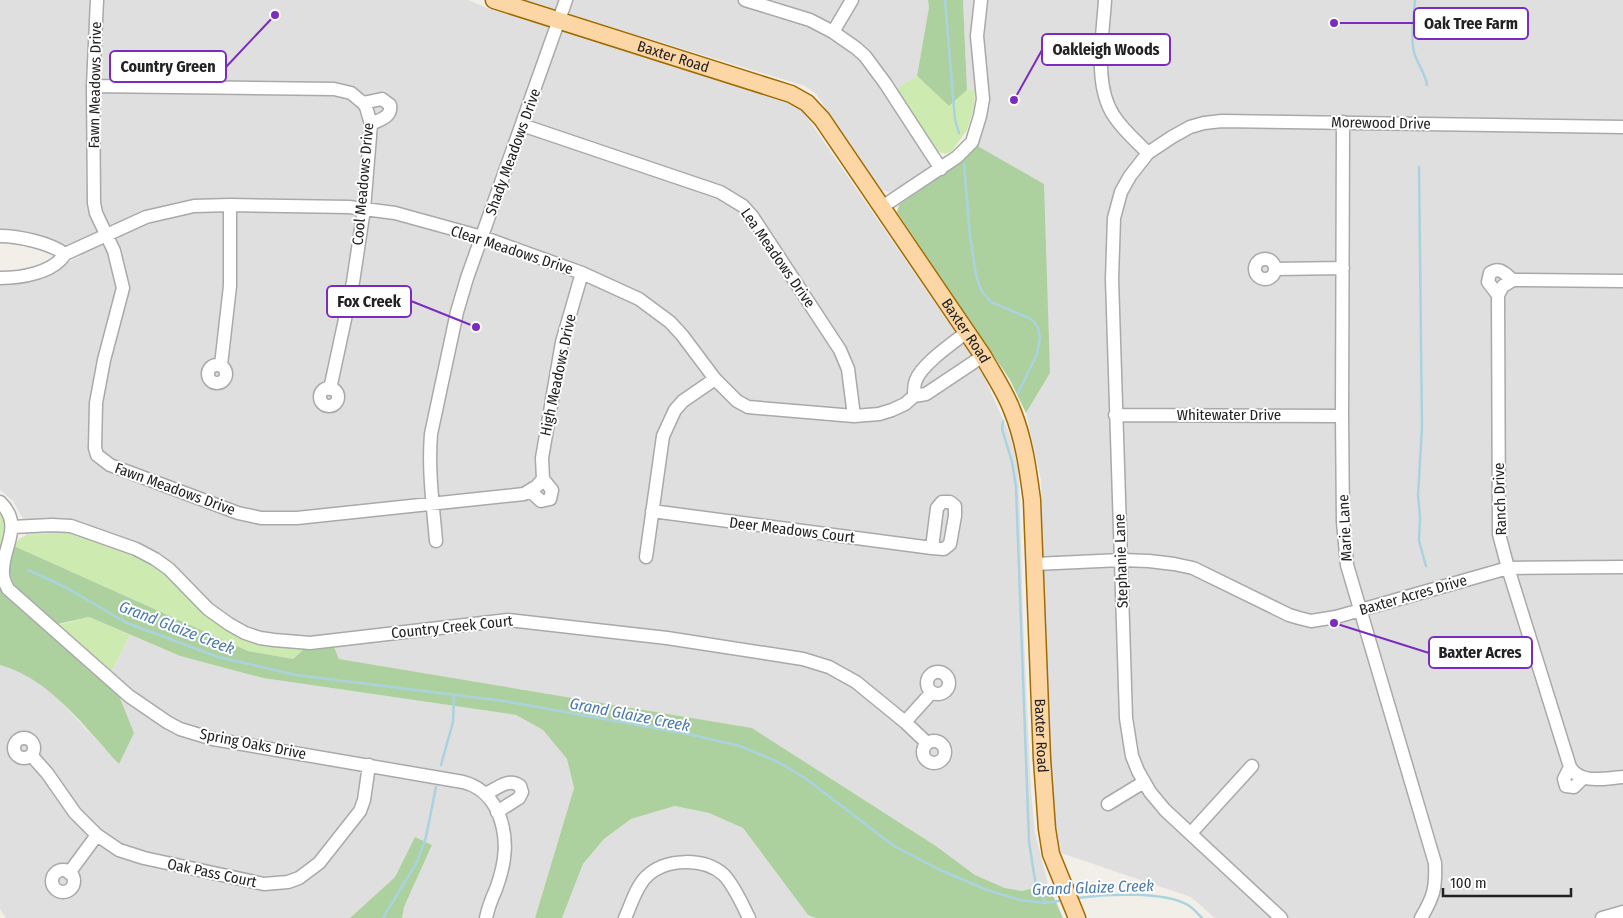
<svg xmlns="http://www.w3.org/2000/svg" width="1623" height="918" font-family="'Fira Sans Condensed',sans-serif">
<rect width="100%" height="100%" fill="#f2efe9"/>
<path fill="#e0dfdf" d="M0,0H89V30L99,29L100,0H468L487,8L788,101L797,106L804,113L981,370L1009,433L1018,467L1020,506L1023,620L1031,791L1035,833L1048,884L1022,891L1005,888L975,875L936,846L752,728L338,659L333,645L304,649L285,648L251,641L232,633L213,618L65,532L26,535L23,519L13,501L0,490V284L49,271L81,256L78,244L59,245L0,230Z
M522,0H928L929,7L917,76L888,94L931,162L930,170L897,190L888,192L882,190L816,94L805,86Z
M963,0H1623V918H1215L1191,897L1061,853L1054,812L1050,767L1041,480L1026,413L1050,373L974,144L984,90H967Z
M130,635L180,656L263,678L516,715L543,730L567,759L574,788L535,918H402L404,907L432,845L415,838L395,877L350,918H6L0,909V665L15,669L50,690L119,764L117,691L112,671Z
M675,806L709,813L743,828L808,915L816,918H562L583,864L604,839L631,819Z"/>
<path fill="#cdebb0" d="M917,76L949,106L967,90H975L974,108L967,130L952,151L945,154L938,151L896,89Z
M0,509C7,528 5,537 0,555Z
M65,532L79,533L154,562L213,618L232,633L251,641L270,645L304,649L293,659L248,651L14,546L19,539L26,535Z
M89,617L130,635L112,671L58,625Z"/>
<path fill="#add19e" d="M928,0H963L967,90L949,106L917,76L929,7Z
M974,144L1044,184L1050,373L1026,413L1010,380L897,212L899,205L949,170Z
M14,546L248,651L293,659L304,649L333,645L339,659L752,728L936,846L975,875L1005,888L1022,891L1048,884L1063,918H816L808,915L743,828L709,813L675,806L631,819L604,839L583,864L562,918H535L574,788L567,759L543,730L516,715L263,678L180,656L89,617L58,624C42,611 14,595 10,573C8,564 12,555 14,546Z
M0,582L117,691L134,733L119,764C84,727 51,679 0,665Z
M415,837L432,845L404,907L402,918H350L395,877Z"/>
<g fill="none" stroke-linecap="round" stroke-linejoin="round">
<path stroke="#aad3df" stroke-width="2.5" d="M945,0L955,120L959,133
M1415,0C1414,16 1410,35 1414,52C1417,64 1425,72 1427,85
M964,164L970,236L976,275L981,290L991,302L1031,319L1038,327L1040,338L1037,354L1018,393
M1419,167L1422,427L1418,495L1420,518L1419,541L1426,566
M1003,421L1002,429L1012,462L1016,487L1029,842L1036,886L1046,903
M28,570L65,587L127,623L218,657L296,675L504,701L688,734L740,746L778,762L805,778L894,846L938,869L987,890L1020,900L1046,903L1064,900
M441,765L453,722L454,695
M1077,898C1105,894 1164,891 1188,905C1193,908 1198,914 1202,918
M383,918L417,862L426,837L436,787"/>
<g stroke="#a9a9a9" stroke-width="15">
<path id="minor" d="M97,0L93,86L94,203L96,213L114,251L123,288L104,360L96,403L95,448L97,455L110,465L238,513L261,518H297L524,494L537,486L543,479L542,458L562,342L582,273
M745,0L810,20L833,32L856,48L865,56L885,83L941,169
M1105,0C1103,35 1093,85 1114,116C1123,130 1136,141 1148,153
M833,32L852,0
M93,86L334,89L351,93L363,103L366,107L371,124L364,209L353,282L330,389
M363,103L382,99L390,105C392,117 381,119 371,124
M1343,122L1342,416L1343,522L1347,565L1435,863C1436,888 1434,896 1421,918
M522,125L720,192L743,206L752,216L840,350L848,369L854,416
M882,207L957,157L972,142L980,116L983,99L977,36L981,0
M0,236C19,236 50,243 65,254
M1255 269a10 10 0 1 1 20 0a10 10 0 1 1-20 0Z
M1275,269L1343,268
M0,278C21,278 53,273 65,254L146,217L194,206L230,205L349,207L395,213L482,237L582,273L639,299L670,322L682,335L715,379L737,401L748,407L854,416L879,414L892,410L905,404L914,396L926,394L983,356
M1623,281L1513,280L1503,286L1498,295L1499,534L1508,568L1570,767C1580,785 1606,778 1623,777
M1498,295L1488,282L1490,273C1500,266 1505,274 1513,280
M208 374a9 9 0 1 1 18 0a9 9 0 1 1-18 0Z
M221,365L230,286V205
M320 397a9 9 0 1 1 18 0a9 9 0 1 1-18 0Z
M914,396C914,391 914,384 916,380C922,364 953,343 967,332
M1115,415L1342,416
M530,491L541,501L550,499L552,490L543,479
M0,502C25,526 1,548 3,574C3,580 6,584 8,589L129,696L167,722L180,729L213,739L463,782C479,786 489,795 497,810C509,837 506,862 496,889C492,898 488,908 486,918
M652,511L932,548L944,549L950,544L955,516V506L950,502H942L937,508L932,548
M12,527L52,525L71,526L136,549L155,559L169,569L208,609L229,624L245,633L260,638L274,640L310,643L508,620L667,638L803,659L829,667L856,682L905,722L927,743
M436,541C433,505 428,470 431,434L457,312L467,278L566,0
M646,557L663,436L675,410L683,401L715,379
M1035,564L1121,560L1149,561L1174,564L1193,568L1289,615L1299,618L1311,621L1336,617L1508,568L1623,567
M927 683a11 11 0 1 1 22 0a11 11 0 1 1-22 0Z
M905,722L932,692
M14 748a10 10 0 1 1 20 0a10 10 0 1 1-20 0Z
M923 752a11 11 0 1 1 22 0a11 11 0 1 1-22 0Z
M31,755L47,773L75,813L97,835L119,850L144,858L264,884L288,882L299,878L319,863L360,811L364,800L369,765
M1570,767L1564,779L1566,786L1574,787L1583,778
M486,794C496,789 509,777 520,786L522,792L519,798L497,812
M1108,804L1144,782
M1191,833L1252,766
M52 881a11 11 0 1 1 22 0a11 11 0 1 1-22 0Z
M69,873L97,835
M625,918C631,905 636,887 646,877C665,858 704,857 724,875C735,887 742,904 749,918
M1281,918L1165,810L1150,792L1138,771L1132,756L1126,718L1112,279L1114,218L1121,192L1130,176L1148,153L1172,137L1190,127L1204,123L1222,121L1623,127
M1602,918L1623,912"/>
</g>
<g stroke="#a06b00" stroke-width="19">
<g id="major">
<path id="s1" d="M494,0L791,94L807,103L822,119L983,356C993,374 1005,391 1012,410C1024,439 1028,470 1032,500L1042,759L1047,829L1051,854L1077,918"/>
</g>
</g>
<use href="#minor" stroke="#fff" stroke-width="12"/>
<use href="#major" stroke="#fcd6a4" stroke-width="16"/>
</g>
<g text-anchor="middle" stroke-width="4" stroke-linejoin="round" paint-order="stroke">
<g font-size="15" fill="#222" stroke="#fff">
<text dy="5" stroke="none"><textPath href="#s1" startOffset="188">Baxter Road</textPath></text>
<text transform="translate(95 85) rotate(-89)" y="5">Fawn Meadows Drive</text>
<text transform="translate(1381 123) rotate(1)" y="5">Morewood Drive</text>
<text transform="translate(513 152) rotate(-70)" y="5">Shady Meadows Drive</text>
<text transform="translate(363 184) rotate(-85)" y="5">Cool Meadows Drive</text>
<text transform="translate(512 250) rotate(18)" y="5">Clear Meadows Drive</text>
<text transform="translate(778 258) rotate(55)" y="5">Lea Meadows Drive</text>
<text dy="5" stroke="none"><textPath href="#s1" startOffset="608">Baxter Road</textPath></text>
<text transform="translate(558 375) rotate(-78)" y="5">High Meadows Drive</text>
<text x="1229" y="420">Whitewater Drive</text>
<text transform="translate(175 489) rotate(20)" y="5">Fawn Meadows Drive</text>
<text transform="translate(1500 499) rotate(-92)" y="5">Ranch Drive</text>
<text transform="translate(1345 528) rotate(-93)" y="5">Marie Lane</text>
<text transform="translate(792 530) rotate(7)" y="5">Deer Meadows Court</text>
<text transform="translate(1121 561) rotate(-92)" y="5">Stephanie Lane</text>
<text transform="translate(1413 595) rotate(-16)" y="5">Baxter Acres Drive</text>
<text transform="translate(452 627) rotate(-6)" y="5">Country Creek Court</text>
<text dy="5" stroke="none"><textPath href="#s1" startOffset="1028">Baxter Road</textPath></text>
<text transform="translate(253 744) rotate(11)" y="5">Spring Oaks Drive</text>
<text transform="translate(212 873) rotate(12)" y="5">Oak Pass Court</text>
</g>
<g font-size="16" font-style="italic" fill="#4a7aab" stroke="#fff">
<text transform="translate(177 627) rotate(21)" y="6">Grand Glaize Creek</text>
<text transform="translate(630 714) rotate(11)" y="6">Grand Glaize Creek</text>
<text transform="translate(1093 887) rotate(-2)" y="6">Grand Glaize Creek</text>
</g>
</g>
<path fill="none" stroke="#7b2cbf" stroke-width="2" d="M1334 23L1414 23M1014 100L1042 50M275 15L226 67M476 327L411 301M1334 623L1429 653"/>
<g fill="#7b2cbf" stroke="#fff" stroke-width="2">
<circle cx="1334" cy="23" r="5"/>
<circle cx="1014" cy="100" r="5"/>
<circle cx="275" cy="15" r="5"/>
<circle cx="476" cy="327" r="5"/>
<circle cx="1334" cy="623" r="5"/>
</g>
<g fill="#fff" stroke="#7b2cbf" stroke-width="2">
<rect x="1414" y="8" width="114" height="31" rx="5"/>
<rect x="1042" y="34" width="128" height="31" rx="5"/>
<rect x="110" y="51" width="116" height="31" rx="5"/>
<rect x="327" y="286" width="84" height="31" rx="5"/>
<rect x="1429" y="637" width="103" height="31" rx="5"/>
</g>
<g font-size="16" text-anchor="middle" font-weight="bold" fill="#222">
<text x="1471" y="29">Oak Tree Farm</text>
<text x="1106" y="55">Oakleigh Woods</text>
<text x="168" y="72">Country Green</text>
<text x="369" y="307">Fox Creek</text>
<text x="1480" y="658">Baxter Acres</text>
</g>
<path d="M1443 888v8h128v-8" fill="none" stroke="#222222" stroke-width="2.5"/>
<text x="1450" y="888" font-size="15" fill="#222222" stroke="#ffffff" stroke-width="4" paint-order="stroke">100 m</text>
</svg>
